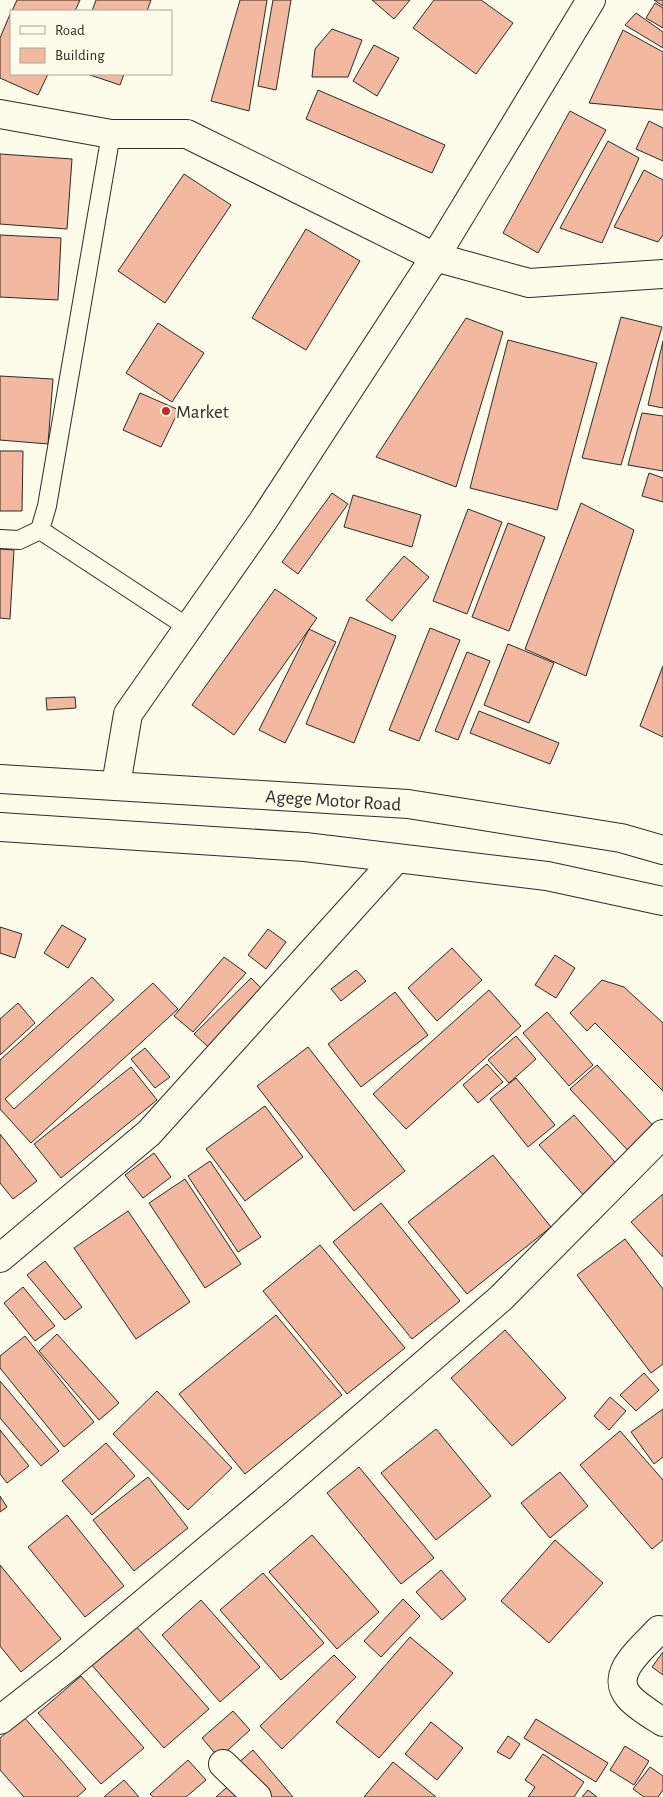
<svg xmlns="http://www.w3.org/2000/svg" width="663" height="1797" font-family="'Alegreya Sans',sans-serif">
<rect width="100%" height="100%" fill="#fdfbea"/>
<path fill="#f2b8a0" stroke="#2b2b2b" d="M17,0H80L75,11H12Z
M96,0H151L147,11H92Z
M240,0H267L249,111L211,101Z
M273,0H291L276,90L258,86Z
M372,0H410L394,19Z
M434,0H481L513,23L476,74L413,28Z
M654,0H663V6Z
M655,3L663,8V28L646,18Z
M11,12V74H48L38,95L0,78V38Z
M636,13L663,32V48L625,25Z
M332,29L362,40L348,77H312L315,49Z
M623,30L663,52V110L589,103Z
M374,45L399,58L377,96L353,81Z
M87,74H124L120,85Z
M318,90L445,145L432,173L306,119Z
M570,111L606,130L538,253L503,233Z
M649,121L663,128V161L636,149Z
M608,141L639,158L602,243L560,228Z
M0,154L72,159L67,229L0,224Z
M644,170L663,180V235L658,242L614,227Z
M184,174L231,205L165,303L118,271Z
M306,229L360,261L306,350L252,318Z
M0,235L61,238L58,300L0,297Z
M621,317L662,327L621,465L582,458Z
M466,318L503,332L456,487L376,457Z
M158,323L204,353L172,402L126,373Z
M508,340L597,363L557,510L470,488Z
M663,341V408L648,405Z
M0,376L53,379L48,444L0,440Z
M140,393L179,410L161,447L123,430Z
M642,413L663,416V471L628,465Z
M0,451H23L22,511H0Z
M649,473L663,478V502L642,496Z
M332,493L348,504L298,574L282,562Z
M353,495L421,515L412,547L344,527Z
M581,503L634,530L586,676L525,649Z
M468,509L502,522L467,614L433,601Z
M508,523L545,537L509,631L472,617Z
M0,549L14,550L10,619L0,618Z
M404,556L429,577L392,621L366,600Z
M275,589L317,618L234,735L192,705Z
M350,617L396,636L354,743L306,724Z
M430,628L460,640L419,741L389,730Z
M309,629L336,642L285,743L259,730Z
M508,644L554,663L529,723L484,705Z
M467,652L490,661L458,740L435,731Z
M663,666V737L640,726Z
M75,697L76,708L47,710L46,698Z
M479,711L559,743L550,764L470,733Z
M62,925L86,939L68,968L44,953Z
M0,927L22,934L15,958L0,953Z
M268,929L286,942L266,969L248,955Z
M452,948L482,980L437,1021L408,988Z
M555,955L575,968L556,998L535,985Z
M224,957L246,973L193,1032L174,1016Z
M356,970L366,981L341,1001L331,989Z
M92,977L114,1000L5,1099L14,1109L153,983L178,1009L31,1143L0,1109V1060Z
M251,978L270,997L214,1052L194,1034Z
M602,980L624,987L663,1023V1091L595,1023L587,1031L570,1013Z
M489,990L521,1026L406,1129L373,1094Z
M395,992L428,1035L361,1087L328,1044Z
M18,1003L35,1023L0,1055V1019Z
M547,1012L593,1065L569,1086L523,1033Z
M516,1036L536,1059L509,1083L488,1060Z
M308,1047L405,1171L354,1211L257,1086Z
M145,1048L170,1077L155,1088L131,1059Z
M487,1064L503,1082L478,1103L463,1085Z
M597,1065L661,1134L635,1158L570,1089Z
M131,1067L157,1100L61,1178L34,1144Z
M516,1078L555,1125L528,1147L490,1099Z
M265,1106L303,1157L245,1201L206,1149Z
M574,1115L620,1168L586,1198L539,1145Z
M0,1134L37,1181L13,1199L0,1183Z
M154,1153L171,1177L143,1198L125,1175Z
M493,1155L551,1227L467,1294L408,1222Z
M210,1161L261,1237L238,1252L188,1176Z
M185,1179L241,1264L205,1288L149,1203Z
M663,1194V1257L631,1222Z
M381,1203L460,1301L412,1339L333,1242Z
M128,1211L190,1302L136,1339L74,1248Z
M625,1239L663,1289V1364L651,1373L577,1275Z
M320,1245L405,1348L347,1394L263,1291Z
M45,1261L82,1307L65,1320L27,1275Z
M23,1287L55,1326L35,1341L4,1303Z
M276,1315L342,1395L245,1474L179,1394Z
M505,1330L566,1398L512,1446L451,1378Z
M57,1334L119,1403L99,1420L39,1351Z
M25,1336L94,1422L64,1447L0,1368V1356Z
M644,1373L659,1390L636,1411L620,1395Z
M0,1381L59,1451L41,1466L0,1418Z
M157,1391L232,1468L188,1510L113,1434Z
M610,1397L626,1411L609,1430L594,1416Z
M663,1409V1457L654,1464L631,1432Z
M436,1429L491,1496L436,1540L381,1473Z
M0,1430L29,1466L7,1483L0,1474Z
M620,1431L663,1480V1540L652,1549L580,1465Z
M106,1443L135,1476L92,1515L62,1481Z
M359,1467L434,1558L401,1584L327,1493Z
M560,1472L588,1506L550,1538L521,1503Z
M148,1477L188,1528L134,1571L93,1520Z
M0,1496L7,1507L0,1512Z
M67,1515L124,1586L85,1617L28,1547Z
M312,1535L379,1612L337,1649L269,1572Z
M555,1540L603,1583L549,1643L501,1601Z
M0,1565L61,1639L21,1672L0,1646Z
M441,1570L466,1599L442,1620L416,1592Z
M263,1573L324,1643L281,1680L220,1610Z
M403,1599L420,1616L381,1657L364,1641Z
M201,1600L260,1667L220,1702L162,1635Z
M135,1625L209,1709L164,1748L90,1663Z
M410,1637L453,1673L379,1758L336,1722Z
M663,1652V1675L652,1667Z
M334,1655L356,1677L282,1749L260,1726Z
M81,1676L144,1748L101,1784L38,1713Z
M233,1711L250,1730L219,1758L202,1738Z
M24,1717L86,1789L77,1797H24L0,1770V1738Z
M536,1719L608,1763L596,1782L524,1738Z
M431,1722L463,1748L437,1780L405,1754Z
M508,1736L520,1744L510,1759L497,1752Z
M625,1746L649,1761L634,1785L610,1770Z
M253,1750L293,1797H266L237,1764Z
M543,1754L584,1782L574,1797H528L535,1787L525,1780Z
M188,1760L206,1780L186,1797H153L150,1794Z
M393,1762L436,1797H364Z
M650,1767L663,1776V1790L658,1797H644L633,1789Z
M124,1780L139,1797H104Z
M234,1781L247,1797H216Z
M588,1790L597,1797H582Z"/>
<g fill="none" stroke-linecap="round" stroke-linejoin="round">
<g stroke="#2b2b2b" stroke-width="20">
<path id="lane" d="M40,530L189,628
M0,539L19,540L40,530L47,506L111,134"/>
</g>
<g stroke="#2b2b2b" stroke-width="30">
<path id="street" d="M0,114L111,134H187L435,257L529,283L663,274
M116,785L128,714L263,521L435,257L591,0
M0,1258L149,1133L396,859
M659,1630C644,1647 608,1673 629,1697C638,1707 652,1715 663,1722
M0,1720L69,1666L275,1493L501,1298L663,1134
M223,1764L257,1797"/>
</g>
<g stroke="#2b2b2b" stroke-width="30">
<g id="highway">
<path id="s1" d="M0,779L408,804L621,838L663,850"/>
<path d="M0,827L305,847L547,876L663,901"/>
</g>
</g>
<use href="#lane" stroke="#fdfbea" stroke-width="18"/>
<use href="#street" stroke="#fdfbea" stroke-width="28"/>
<use href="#highway" stroke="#fdfbea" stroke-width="28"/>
</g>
<circle fill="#c62828" stroke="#fdfbea" stroke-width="2" cx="166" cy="411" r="5"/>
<g text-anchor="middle" stroke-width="4" stroke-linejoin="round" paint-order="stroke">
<g font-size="19" fill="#2b2b2b" stroke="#fdfbea" text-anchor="start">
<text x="176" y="418">Market</text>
</g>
<g font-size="19" fill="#2b2b2b" stroke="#fdfbea">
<text dy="7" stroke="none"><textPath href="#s1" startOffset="334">Agege Motor Road</textPath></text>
</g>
</g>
<rect x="10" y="10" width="162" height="65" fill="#fdfbea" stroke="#a9a89e"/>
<rect x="20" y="26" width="25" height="8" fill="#fdfbea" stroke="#a9a89e"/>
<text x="55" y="35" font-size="15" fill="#2b2b2b">Road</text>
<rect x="20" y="48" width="25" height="15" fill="#f2b8a0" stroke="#a9a89e"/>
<text x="55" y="60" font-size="15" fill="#2b2b2b">Building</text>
</svg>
